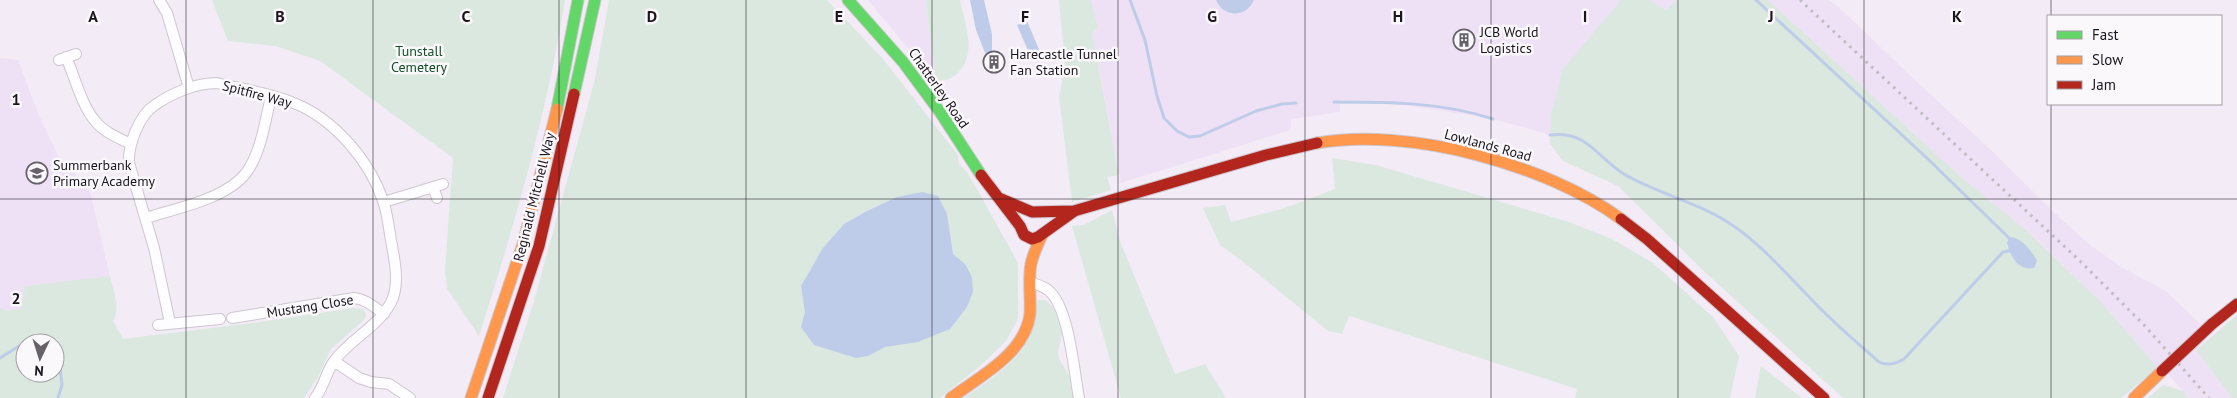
<svg xmlns="http://www.w3.org/2000/svg" width="2237" height="398" font-family="'PT Sans',sans-serif">
<rect width="100%" height="100%" fill="#f3ebf6"/>
<path fill="#efe1f5" d="M868,0H926L936,82Z
M1091,0H1829L1845,13L1917,82L1991,150L2060,218L2090,245L2123,268L2166,291L2202,326L2196,332L2205,341L2196,350L2232,398H2189L2169,375L2158,367L2156,369L2153,362L2101,302L2027,231L1843,398L1706,273L1621,174L1544,133L1489,118L1391,103L1340,100V112L1291,119L1290,130L1121,183L1092,32L1098,28Z
M0,58L18,60L39,115L59,158L89,188L110,276L25,286L22,308L9,311L0,308Z"/>
<path fill="#dbe8e0" fill-rule="evenodd" d="M212,0H565C547,114 514,226 479,336L447,289L445,270L453,158L320,61L275,46L228,41Z
M609,0H827L883,59L958,155L959,164L966,171L977,189L1018,263V319L1006,341L980,366L940,398H503L534,301L595,79Z
M926,0H960C965,24 979,58 954,76C950,80 942,80 936,82Z
M1059,0H1091L1098,28L1092,33L1119,175L1107,177L1111,190L1072,202L1059,97L1065,66Z
M1621,0H1649L1666,10L1676,0H1768L1963,179L2027,231L2101,302L2153,362L2156,369L2121,398H1843L1706,273L1618,186L1563,161L1550,144L1551,116L1562,70Z
M1332,158L1376,165L1569,222L1612,239L1653,263L1713,317L1739,356L1730,398H1575L1577,389L1349,316L1342,334L1328,331L1241,260L1220,245L1203,208L1225,205L1231,222L1285,208L1335,189Z
M1112,210L1121,244L1175,374L1205,364L1226,398H1121L1072,226L1084,225Z
M110,276C113,289 121,309 113,321L123,339L267,321L353,308L363,309L366,314L365,319L331,349L318,377L304,398H0V308L9,311L21,308L25,286ZM25,343H55V373H25Z
M1038,300H1045L1053,307L1058,320L1062,334L1058,352L1059,359L1071,379L1075,398H964C986,382 1017,364 1029,338C1035,326 1033,312 1038,300Z
M2237,315V398H2232L2196,350Z
M1761,366L1802,398H1755Z
M2163,385L2183,391L2189,398H2148Z"/>
<path fill="#becce9" d="M970,0H984L992,34V58L988,60L976,30Z
M1216,0H1254C1246,18 1224,18 1216,0Z
M1027,21L1040,52L1030,55L1017,25Z
M922,192L938,196L947,214L953,254L965,264L972,277L973,292L967,307L950,329L918,342L885,347L868,356L856,358L814,345L801,327L805,312L801,286L823,248L844,224L867,211L897,197Z
M2012,237C2022,239 2033,252 2037,261L2034,268C2018,271 2011,257 2007,243L2009,238Z"/>
<g fill="none" stroke-linecap="round" stroke-linejoin="round">
<path stroke="#becce9" stroke-width="3" d="M1130,0L1145,40L1157,96L1164,118L1177,131L1189,137L1200,136L1256,111L1282,104L1296,103
M1756,0L1929,160L2009,238
M1334,102C1388,102 1442,102 1493,119
M1550,135C1589,131 1596,157 1624,174C1654,192 1690,200 1721,218C1761,241 1792,281 1825,313C1842,330 1861,346 1879,362C1888,366 1895,364 1904,359L2003,252L2009,251
M55,356L59,358L62,385L58,398
M0,358L19,346L25,347"/>
<g stroke="#cdc7cf" stroke-width="12">
<path id="street" d="M159,0L167,13L189,88
M66,57C75,77 81,104 95,121C104,132 118,138 131,144
M59,60L76,54
M433,187L437,198
M384,202L443,184
M146,218C177,208 226,199 246,173C261,153 265,121 271,97
M1030,282C1035,284 1043,286 1048,290C1069,306 1074,372 1079,398
M232,318L354,298C366,299 374,307 384,314
M170,323L154,248L129,163C128,145 139,115 155,105C172,93 196,83 217,83C242,89 270,93 294,103C334,119 370,161 383,201C387,211 388,223 390,234C393,255 400,277 393,298C382,325 351,338 334,361C326,372 324,387 315,398
M158,325L220,319
M334,361L359,378L371,382L389,384L410,398"/>
</g>
<g stroke="#cdc7cf" stroke-width="13">
<path id="fast" d="M848,0L903,62L940,112L981,175
M574,94L595,0
M557,109L578,0"/>
</g>
<g stroke="#cdc7cf" stroke-width="13">
<path id="slow" d="M1317,143C1409,127 1546,164 1621,219
M471,398L523,244L557,109
M951,398C980,376 1025,354 1030,314C1031,297 1028,280 1031,264C1033,254 1038,244 1042,235
M2134,398L2162,371"/>
</g>
<g stroke="#cdc7cf" stroke-width="13">
<path id="jam" d="M981,175L1020,226L1024,235L1032,239L1038,237L1073,212
M999,198L1032,212L1074,211L1266,155L1317,143
M1621,219L1647,239L1824,398
M2212,324L2237,304
M488,398L539,246L574,94"/>
</g>
<use href="#street" stroke="#fdfcfe" stroke-width="10"/>
<use href="#fast" stroke="#63d668" stroke-width="11"/>
<use href="#slow" stroke="#ff974d" stroke-width="11"/>
<use href="#jam" stroke="#b3261e" stroke-width="11"/>
<path stroke="#bebcc0" stroke-width="3" stroke-dasharray="2.5 5" stroke-linecap="butt" d="M1800,0L2080,261L2144,325L2209,398"/>
<g stroke="#cdc7cf" stroke-width="13" stroke-linecap="butt">
<path id="jam-bridge" d="M2162,371L2212,324"/>
</g>
<use href="#jam-bridge" stroke="#b3261e" stroke-width="11"/>
</g>
<path fill="none" stroke="#1b161d" stroke-width="1" stroke-opacity="0.55" d="M186,0V398M373,0V398M559,0V398M746,0V398M932,0V398M1118,0V398M1305,0V398M1491,0V398M1678,0V398M1864,0V398M2051,0V16M2051,104V398M0,199H2237"/>
<defs>
<g id="building-ring" transform="scale(1.125)"><circle r="9.5" fill="#fbf8fc" stroke="#676169" stroke-width="1.5"/><path d="M-4-6H4V6H1V3H-1V6H-4ZM-2.5-4.3h1.7v1.8h-1.7ZM.8-4.3h1.7v1.8H.8ZM-2.5-1h1.7V.8h-1.7ZM.8-1h1.7V.8H.8Z" fill="#676169"/></g>
<g id="school-ring" transform="scale(1.125)"><circle r="9.5" fill="#fbf8fc" stroke="#676169" stroke-width="1.5"/><path d="M0-5L7-2L0 1L-7-2ZM-4 1L0 2.5L4 1V4Q0 6-4 4Z" fill="#676169"/></g>
</defs>
<g fill-rule="evenodd">
<use href="#building-ring" x="1464" y="40"/>
<use href="#building-ring" x="994" y="62"/>
<use href="#school-ring" x="37" y="173"/>
</g>
<g text-anchor="middle" stroke-width="5" stroke-linejoin="round" paint-order="stroke">
<g font-size="14" fill="#1b161d" stroke="#fbf8fc" text-anchor="start">
<text x="1480" y="37">JCB World<tspan x="1480" dy="16">Logistics</tspan></text>
<text x="1010" y="59">Harecastle Tunnel<tspan x="1010" dy="16">Fan Station</tspan></text>
<text x="53" y="170">Summerbank<tspan x="53" dy="16">Primary Academy</tspan></text>
</g>
<g font-size="14" fill="#125029" stroke="#fbf8fc">
<text x="419" y="56">Tunstall<tspan x="419" dy="16">Cemetery</tspan></text>
</g>
<g font-size="14" fill="#1b161d" stroke="#fbf8fc">
<text transform="translate(939 88) rotate(55)" y="5">Chatterley Road</text>
<text transform="translate(257 94) rotate(15)" y="5">Spitfire Way</text>
<text transform="translate(1488 145) rotate(15)" y="5">Lowlands Road</text>
<text transform="translate(534 197) rotate(-76)" y="5">Reginald Mitchell Way</text>
<text transform="translate(310 306) rotate(-9)" y="5">Mustang Close</text>
</g>
</g>
<g font-size="16" text-anchor="middle" font-weight="bold" fill="#1b161d" stroke="#fbf8fc" stroke-width="5" stroke-linejoin="round" paint-order="stroke">
<text x="93" y="22">A</text>
<text x="280" y="22">B</text>
<text x="466" y="22">C</text>
<text x="652" y="22">D</text>
<text x="839" y="22">E</text>
<text x="1025" y="22">F</text>
<text x="1212" y="22">G</text>
<text x="1398" y="22">H</text>
<text x="1585" y="22">I</text>
<text x="1771" y="22">J</text>
<text x="1957" y="22">K</text>
<text x="16" y="105">1</text>
<text x="16" y="304">2</text>
</g>
<rect x="2047" y="15" width="175" height="90" fill="#fbf8fc" stroke="#a19ea3"/>
<rect x="2057" y="31" width="25" height="8" fill="#63d668" stroke="#a19ea3"/>
<text x="2092" y="40" font-size="15" fill="#1b161d">Fast</text>
<rect x="2057" y="56" width="25" height="8" fill="#ff974d" stroke="#a19ea3"/>
<text x="2092" y="65" font-size="15" fill="#1b161d">Slow</text>
<rect x="2057" y="81" width="25" height="8" fill="#b3261e" stroke="#a19ea3"/>
<text x="2092" y="90" font-size="15" fill="#1b161d">Jam</text>
<g transform="translate(40 358) rotate(184)"><circle r="24" fill="#fbf8fc" stroke="#a19ea3"/>
<path d="M0-4L9 19L0 12L-9 19Z" fill="#676169"/>
<text y="-8" font-size="14" font-weight="bold" text-anchor="middle" fill="#1b161d">N</text>
</g>
</svg>
